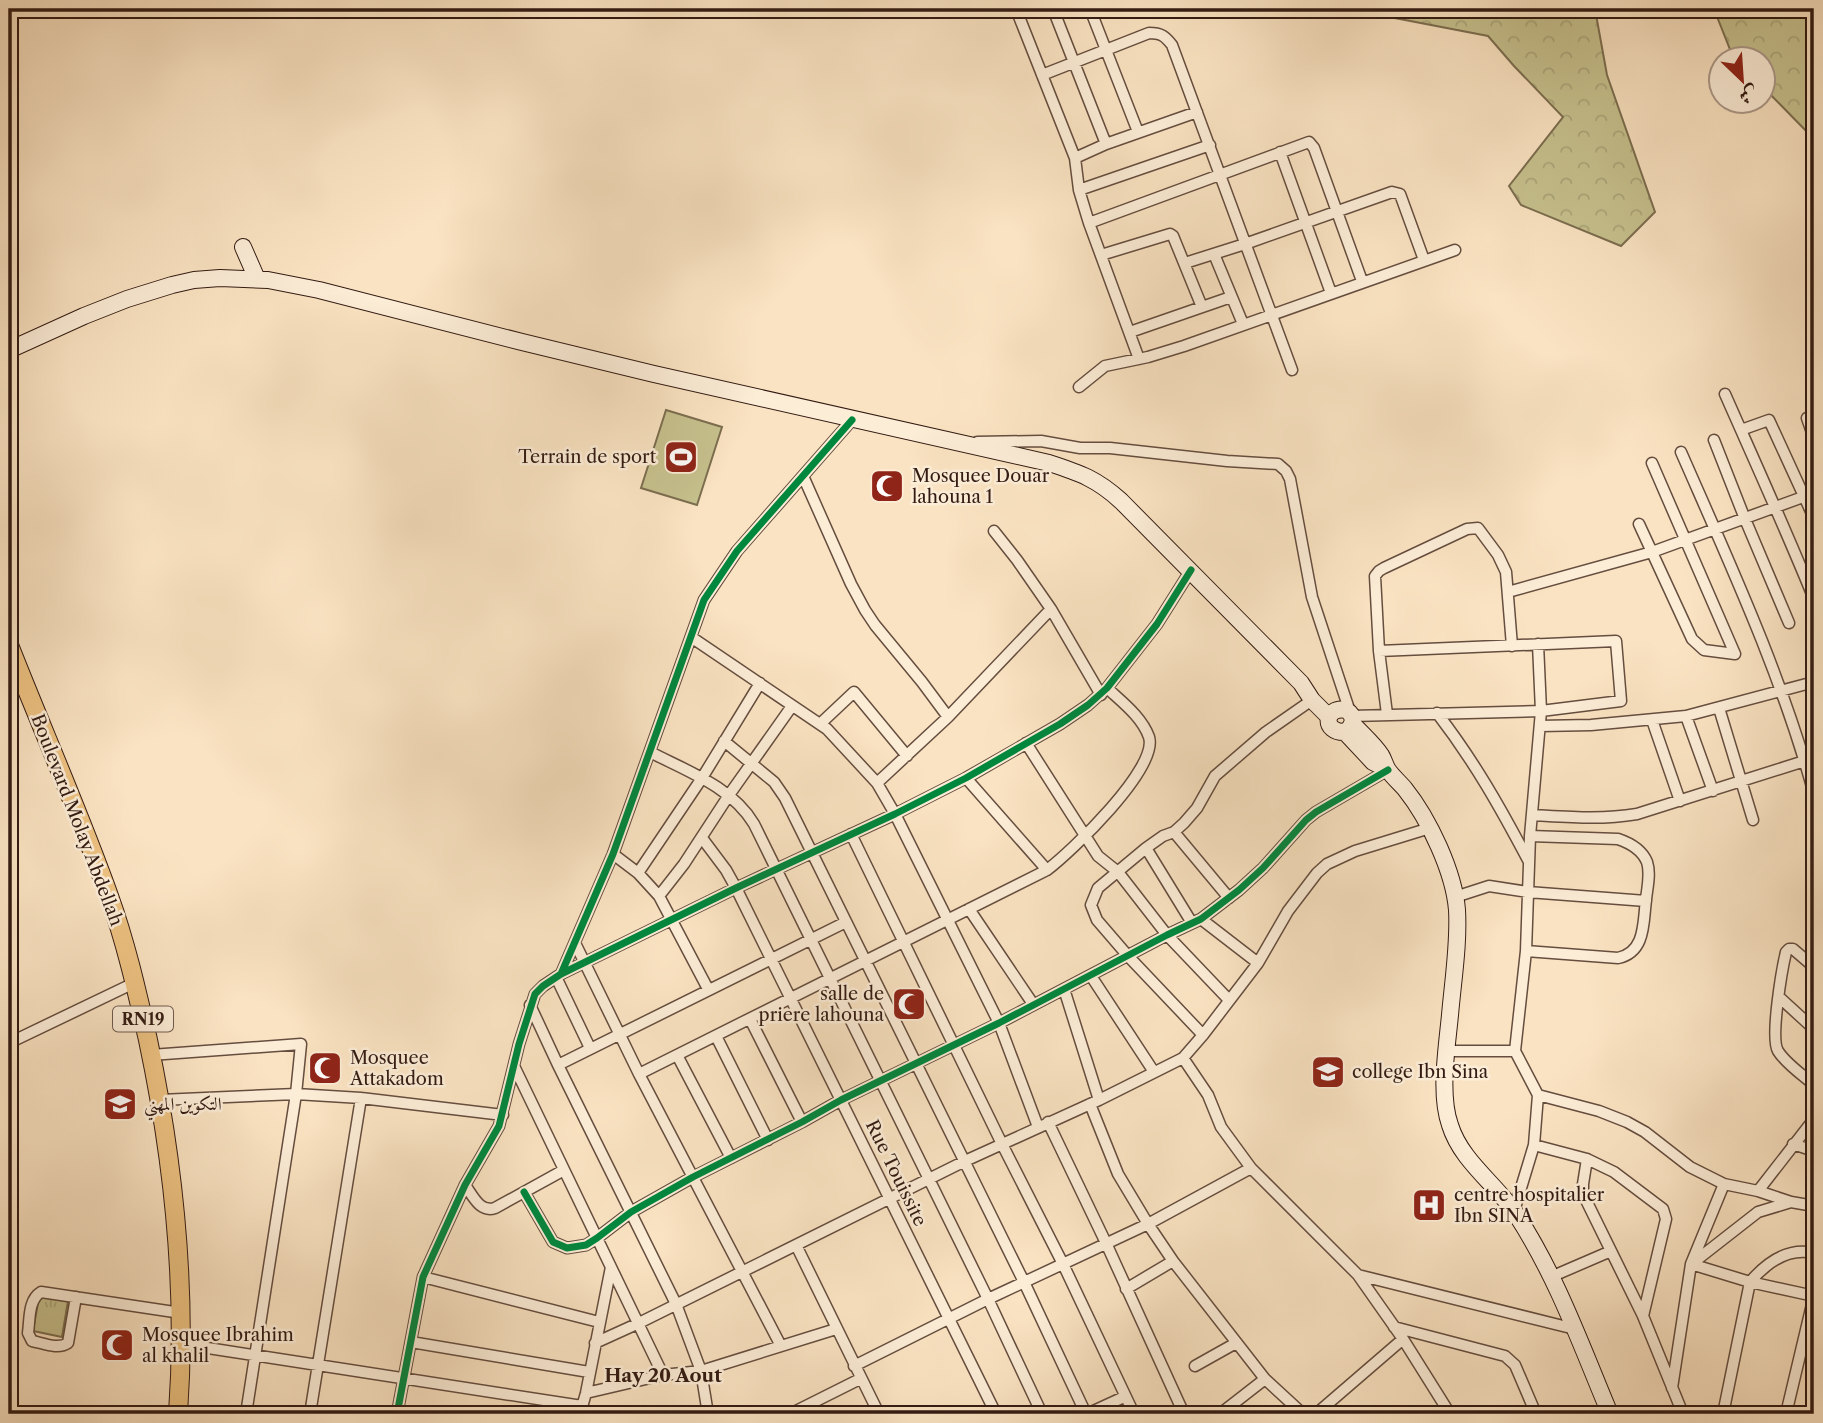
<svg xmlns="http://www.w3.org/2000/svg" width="1823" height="1423" font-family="'Libre Caslon Text',Amiri,serif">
<defs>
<pattern id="forest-crowns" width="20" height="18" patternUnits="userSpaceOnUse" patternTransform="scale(1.75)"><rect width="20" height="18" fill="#c6c18e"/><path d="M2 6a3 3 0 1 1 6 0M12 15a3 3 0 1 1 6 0" fill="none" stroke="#aba57a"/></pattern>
<pattern id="park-tufts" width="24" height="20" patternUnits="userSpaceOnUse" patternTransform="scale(1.75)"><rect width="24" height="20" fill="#c6c18e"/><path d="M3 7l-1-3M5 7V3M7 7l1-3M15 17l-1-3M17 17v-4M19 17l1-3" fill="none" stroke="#aba57a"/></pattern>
</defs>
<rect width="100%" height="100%" fill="#fae3c2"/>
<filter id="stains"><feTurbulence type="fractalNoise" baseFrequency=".00286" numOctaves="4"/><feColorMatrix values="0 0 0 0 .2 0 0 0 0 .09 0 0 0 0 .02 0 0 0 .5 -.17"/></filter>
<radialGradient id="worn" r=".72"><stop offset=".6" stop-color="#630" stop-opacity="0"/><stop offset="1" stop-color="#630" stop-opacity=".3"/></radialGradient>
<path fill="#c6c18e" stroke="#7c6e50" stroke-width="2" d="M666,410L722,427L697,505L641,488Z"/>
<path fill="url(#forest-crowns)" stroke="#7c6e50" stroke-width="2" d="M1389,9H1595L1607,75L1655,212L1621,246L1521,205L1509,186L1563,117L1514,66L1488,36L1395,18Z
M1714,9H1814V139L1764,88V60L1735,59L1733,57Z"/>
<path fill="url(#park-tufts)" stroke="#7c6e50" stroke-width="2" d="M39,1297L68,1301L62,1337L33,1331Z"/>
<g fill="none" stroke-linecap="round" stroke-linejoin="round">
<g stroke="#654d3f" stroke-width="13">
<path id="street" d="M1016,9L1075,158L1079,190L1089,223L1309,142L1314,148L1362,281
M1053,9L1106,144
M1090,9L1138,132
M1042,75L1149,33C1161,33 1165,36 1172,45L1292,370
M1280,152L1331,293
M1075,158L1106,144L1197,112
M1079,190L1210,145
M1089,223L1139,359
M1214,254L1243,324
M1101,255L1170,234L1173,236L1202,307
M1185,263L1245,244L1392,192L1400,194L1424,260
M1130,332L1231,297
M1079,387L1105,366L1148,357L1184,346L1455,250
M1725,394C1755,462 1786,530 1814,599
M1807,418L1814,438
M1741,430L1769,420L1814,518
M1714,440L1745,519L1789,623
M977,442L1041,441L1080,448H1110L1227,461L1278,464L1286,471L1290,479L1312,597L1350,712
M1681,452C1730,564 1782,676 1814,794
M803,476L851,584L865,610L875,625L922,682L948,717
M1639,524L1692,639L1704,650L1735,654L1652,463
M994,531L1017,560L1051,609L1101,695
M1508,592L1652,552L1814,493
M691,637L827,729L877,783L895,814L999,1023L1038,1127
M1719,708L1753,820
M1437,713C1474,761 1500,807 1528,860
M1387,714L1379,651L1375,576L1379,571L1384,568L1467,529L1478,528L1498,555L1506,572L1512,646
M1352,716L1541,711L1621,701L1616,641L1379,651
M1686,716L1713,791
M1652,720L1680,801
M820,724L854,692L907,756
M1540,726L1591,725L1686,716L1814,682
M724,741L774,782L785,798L1024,1282L1086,1414
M1026,743L1098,856L1118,872L1167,935L1229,1000
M650,752C687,771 732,787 754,824L988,1299L1042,1414
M966,778L1047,870
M877,783L948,717L1051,609
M1532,815C1569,817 1601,820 1637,814L1814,758
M1174,832L1229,898
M851,834L1002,1144L1063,1264L1134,1414
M702,838L726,870L736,888L996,1414
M1146,848L1192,923
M613,854L638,873L659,896L708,989
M638,873L702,778L760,683
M659,896L684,864L729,795L792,706
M1455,897L1489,886L1528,892L1646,901
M969,909L1033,1004
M1201,919L1258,963
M575,943L639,1074L781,1346
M1526,951L1618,958C1646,952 1643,922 1646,900C1647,888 1651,874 1647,862C1642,850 1630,843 1618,839L1530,836
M1814,967L1793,949H1789L1786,952C1782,969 1770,1038 1778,1051C1786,1064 1803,1075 1814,1085
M561,974L613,854L704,600L737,551L852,420
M1091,976L1154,1072
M556,977L590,1048
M1064,989L1099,1100
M1779,997L1814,1029
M530,1005L558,1065L676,1304L701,1371L836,1329
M750,1019L802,1122
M1203,1035L1128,956L1097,920L1091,905L1098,888L1146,848L1163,836L1174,832L1184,823L1197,808L1215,776L1266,732L1312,700
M716,1036L768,1140
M9,1043L134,983
M1446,1051H1515
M151,1055L301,1044L296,1094L246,1414
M677,1055L731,1158
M1183,1058L1208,1095L1221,1127L1251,1168L1358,1275L1403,1339L1450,1414
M558,1065L846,922
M514,1066L663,1375
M639,1074L1047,870C1071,852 1159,768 1149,737C1142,717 1122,702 1107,688
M1538,1095L1599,1111L1627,1122L1645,1132L1690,1167L1724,1184
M160,1100L296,1094L361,1098L503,1115
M1090,1104L1118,1174L1148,1224L1173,1261L1265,1379L1303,1414
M1048,1122L1106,1243L1184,1414
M1793,1144L1814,1151
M1534,1145L1538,1095L1515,1051L1526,951L1530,836L1541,711L1538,644
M1587,1159L1583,1184V1194L1643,1316L1683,1414
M465,1185C473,1196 480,1213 495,1208L564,1170
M1758,1191L1814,1119
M524,1192L553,1242L567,1248L586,1245L597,1238L631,1212L693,1177L802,1122L841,1100L999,1023L1167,935L1201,919L1239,890L1263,868L1306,820L1316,812L1388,770
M1514,1211L1534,1145L1587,1159L1614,1172L1663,1209L1666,1219L1643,1316
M796,1245L879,1414
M1694,1262L1758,1212L1791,1202L1814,1206
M1691,1264L1750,1282L1814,1296L1786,1414
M1358,1275L1575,1329
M1553,1276L1611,1251
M423,1277L599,1322
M1126,1289L1173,1261
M76,1297L68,1343C58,1350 43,1343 32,1341L28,1333C30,1319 28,1300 41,1292L181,1313
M1394,1327L1505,1356L1515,1365L1536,1414
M411,1342L589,1372
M595,1343L639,1323L965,1161L1099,1100L1183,1058L1203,1035L1258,963L1288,911L1317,873L1327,864L1355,851L1430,828
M182,1344L582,1406
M854,1366L988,1299L1148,1224L1251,1168
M1195,1366L1236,1343
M1672,1388L1691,1264L1724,1184L1758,1191L1791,1202
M586,1393L663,1375L701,1371L708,1414
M310,1414L361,1098
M397,1414L423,1277L465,1185L499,1126L519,1044L535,994L543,986L561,974L736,888L895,814L966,778L1060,724L1088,705L1107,688L1157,624L1191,570
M580,1414L586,1393L611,1267
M794,1414L796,1411L860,1379
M1087,1414L1124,1397
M1220,1414L1265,1379
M1316,1414L1403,1339
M1723,1414L1750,1282C1767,1262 1788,1247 1814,1253"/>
</g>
<g stroke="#331b13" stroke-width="18">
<path id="secondary" d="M243,247L257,279
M9,350L84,316L127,299L172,285L194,280L220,278L268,280L319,290L522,342L654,374L1049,463C1080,473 1097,479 1121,501L1301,683L1312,700L1329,717
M1353,724C1362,734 1374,744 1381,755C1384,760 1385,765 1388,770C1393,777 1400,783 1405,789C1429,819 1454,872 1457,910C1459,944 1453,980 1450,1015C1447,1047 1439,1094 1450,1125C1461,1161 1496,1184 1516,1214C1557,1277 1581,1345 1610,1414
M1345,732C1354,726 1356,716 1346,710C1324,706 1322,733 1345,732L1373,762L1383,767"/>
</g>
<g stroke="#331b13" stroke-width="20">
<path id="primary" d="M9,645C42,729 79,812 109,896C126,943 137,992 148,1040C174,1163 187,1288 178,1414"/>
</g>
<use href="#street" stroke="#fcedd7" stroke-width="10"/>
<use href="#secondary" stroke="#fcedd7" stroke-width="16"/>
<use href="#primary" stroke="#edc281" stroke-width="18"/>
<g stroke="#fcedd7" stroke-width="11">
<path id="cycleway" d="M561,974L613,854L704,600L737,551L852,420
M524,1192L553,1242L567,1248L586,1245L597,1238L631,1212L693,1177L802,1122L841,1100L999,1023L1167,935L1201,919L1239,890L1263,868L1306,820L1316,812L1388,770
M397,1414L423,1277L465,1185L499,1126L519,1044L535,994L543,986L561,974L736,888L895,814L966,778L1060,724L1088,705L1107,688L1157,624L1191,570"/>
</g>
<use href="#cycleway" stroke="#00873e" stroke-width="7"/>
</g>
<defs>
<g id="stadium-square" transform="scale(1.75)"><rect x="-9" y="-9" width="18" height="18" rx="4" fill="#8f2418" stroke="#fcedd7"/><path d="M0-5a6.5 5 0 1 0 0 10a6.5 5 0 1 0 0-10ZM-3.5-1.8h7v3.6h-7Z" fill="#fff"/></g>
<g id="mosque-square" transform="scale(1.75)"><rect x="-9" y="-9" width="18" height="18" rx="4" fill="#8f2418" stroke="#fcedd7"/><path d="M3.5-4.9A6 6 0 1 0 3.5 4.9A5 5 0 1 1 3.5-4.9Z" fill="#fff"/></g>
<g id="school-square" transform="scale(1.75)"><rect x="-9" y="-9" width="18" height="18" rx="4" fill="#8f2418" stroke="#fcedd7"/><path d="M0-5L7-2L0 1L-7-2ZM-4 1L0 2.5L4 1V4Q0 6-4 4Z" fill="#fff"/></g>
<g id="university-square" transform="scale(1.75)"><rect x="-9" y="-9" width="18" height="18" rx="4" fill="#8f2418" stroke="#fcedd7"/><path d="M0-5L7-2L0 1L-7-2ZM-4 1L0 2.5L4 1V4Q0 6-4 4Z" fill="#fff"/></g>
<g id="hospital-square" transform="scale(1.75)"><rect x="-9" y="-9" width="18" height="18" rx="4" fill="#8f2418" stroke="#fcedd7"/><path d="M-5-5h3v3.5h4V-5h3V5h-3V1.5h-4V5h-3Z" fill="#fff"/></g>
</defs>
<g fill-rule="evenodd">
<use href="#stadium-square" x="681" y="457"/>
<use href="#mosque-square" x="887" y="486"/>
<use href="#mosque-square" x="909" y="1004"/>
<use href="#mosque-square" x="325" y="1068"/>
<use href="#school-square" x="1328" y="1072"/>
<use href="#university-square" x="120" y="1104"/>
<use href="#hospital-square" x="1429" y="1205"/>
<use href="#mosque-square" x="117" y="1345"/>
</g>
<g text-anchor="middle" stroke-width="5" stroke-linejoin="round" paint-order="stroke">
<rect fill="#fcedd7" stroke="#6f5a4e" stroke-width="2" x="113" y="1006.5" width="60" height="25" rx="5"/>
<g font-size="16" font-weight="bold" fill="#331b13">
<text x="143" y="1025">RN19</text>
</g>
<g font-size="18" fill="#331b13" stroke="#fcedd7" text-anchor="start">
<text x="656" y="463" text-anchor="end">Terrain de sport</text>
<text x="912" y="482">Mosquee Douar<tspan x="912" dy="21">lahouna 1</tspan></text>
<text x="884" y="1000" text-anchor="end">salle de<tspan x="884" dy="21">priere lahouna</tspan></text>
<text x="350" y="1064">Mosquee<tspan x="350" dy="21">Attakadom</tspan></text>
<text x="1352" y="1078">college Ibn Sina</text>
<text x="144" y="1110">التكوين المهني</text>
<text x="1454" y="1201">centre hospitalier<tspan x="1454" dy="21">Ibn SINA</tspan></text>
<text x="142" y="1341">Mosquee Ibrahim<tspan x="142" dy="21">al khalil</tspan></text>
</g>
<g font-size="18" fill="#331b13" stroke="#fcedd7">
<text transform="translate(77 820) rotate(69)" y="6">Boulevard Molay Abdellah</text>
<text transform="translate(896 1173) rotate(64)" y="6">Rue Touissite</text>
</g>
<g font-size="19" font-weight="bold" fill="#331b13" stroke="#fcedd7">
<text x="663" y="1382">Hay 20 Aout</text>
</g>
</g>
<rect width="1823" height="1423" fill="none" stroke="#fae3c2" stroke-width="35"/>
<rect x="10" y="10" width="1802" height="1402" fill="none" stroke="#331b13" stroke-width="3.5"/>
<rect x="18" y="18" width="1788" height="1388" fill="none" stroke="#331b13" stroke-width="2"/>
<g transform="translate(1742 80) rotate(155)"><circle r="33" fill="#fcedd7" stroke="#ac9989" stroke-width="2"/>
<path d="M0-5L12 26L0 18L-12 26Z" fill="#8f2418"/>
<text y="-10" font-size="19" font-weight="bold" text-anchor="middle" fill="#331b13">ش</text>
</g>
<rect width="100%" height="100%" filter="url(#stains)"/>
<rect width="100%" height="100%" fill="url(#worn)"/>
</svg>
